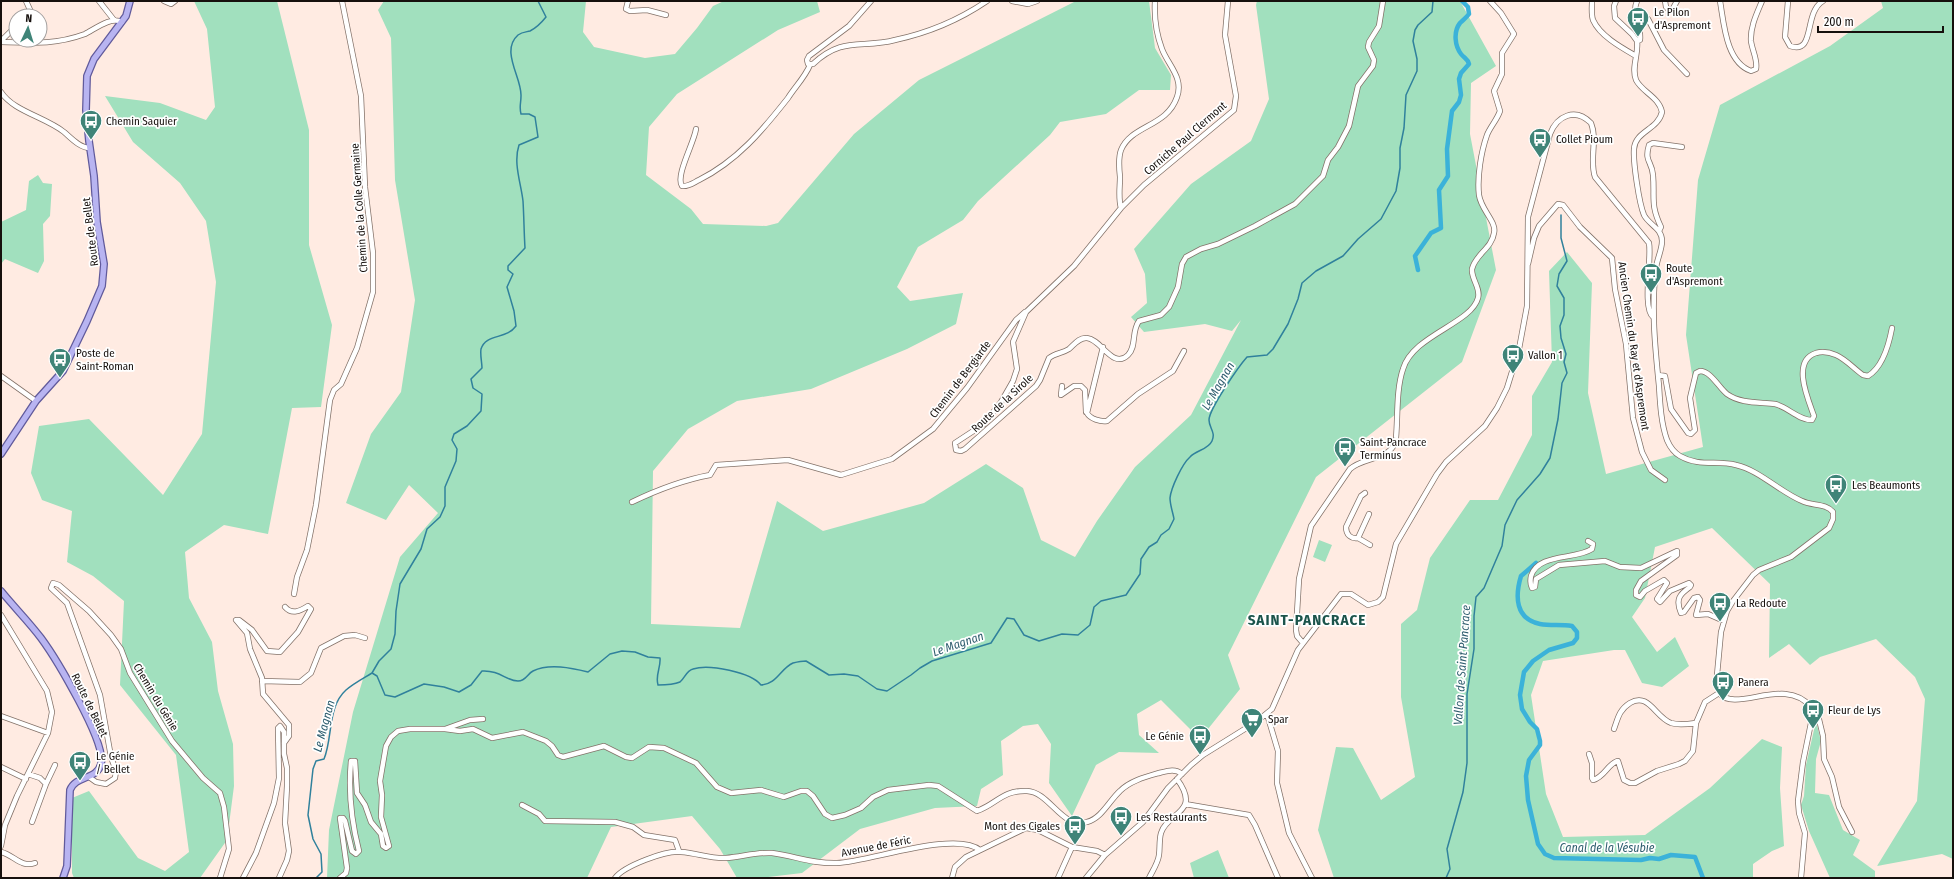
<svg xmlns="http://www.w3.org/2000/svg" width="1954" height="879" font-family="'Fira Sans Condensed',sans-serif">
<rect width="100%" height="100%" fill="#ffebe2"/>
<path fill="#a1e0be" d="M194,1H277L309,130V245L332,325L321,407L292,408L268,534L224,525L185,552L189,598L212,642L218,691L233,744L234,786L227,840L200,878H74L72,873V798L89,791L138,858L165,871L189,852L176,755L120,685L124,601L93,576L67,562L72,511L42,500L31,473L39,426L89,419L163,495L202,434L216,282L206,221L180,183L133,142L105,96L160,103L206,120L215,107L207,29Z
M384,1H586L583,32L594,47L645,58L675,54L697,28L713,6L724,1H817L820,12L778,30L677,94L649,127L646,175L691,209L703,224L766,226L778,223L854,134L919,80L1076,1H1149L1155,48L1171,75L1170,90H1139L1106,114L1060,122L1050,135L978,201L963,220L918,247L897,287L910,301L963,293L956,324L907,349L811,389L737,401L688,429L653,471L651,624L740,628L777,501L823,531L924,503L986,464L1023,488L1041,540L1075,557L1097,521L1135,467L1191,415L1241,320L1232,331L1205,324L1144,332L1131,317L1147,303L1145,274L1134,249L1191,184L1251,141L1269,99L1256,5L1257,1H1460L1496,66L1471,83L1470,134L1496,270L1462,362L1316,477L1228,655L1240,689L1200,739L1161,700L1137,714L1139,735L1159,753L1119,752L1096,765L1072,816L1049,783L1051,744L1038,724L1023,726L1001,741L1003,775L981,789L977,806L935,808L860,829L802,873L760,878H737L720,849L692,816L611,827L587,878H327L329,830L353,712L400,557L438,513L409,485L386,520L346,503L371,434L401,392L415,300L395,180L391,38L378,10Z
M1881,1H1953V859L1942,854L1877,866L1917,801L1925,699L1915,677L1876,639L1820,657L1810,665L1789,644L1769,658L1770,584L1712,528L1655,547L1645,598L1632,617L1657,652L1675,637L1689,666L1662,687L1642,683L1625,650H1614L1543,661L1531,695L1546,794L1563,837L1645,835L1710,788L1762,739L1782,747L1780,788L1784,846L1772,851L1753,864V878H1334L1318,830L1336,747L1353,748L1381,800L1415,777L1401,697V624L1417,610L1430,558L1470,500H1498L1532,435V396L1552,362L1549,271L1567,252L1592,283L1588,393L1606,474L1703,447L1686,335L1698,180L1720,105L1830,46L1883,8Z
M38,175L43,183L52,184L50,216L43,224L44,261L38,273L5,259L1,264V222L26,210L29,181Z
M1319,540L1332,545L1325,562L1313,557Z
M1816,721L1821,741L1816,759L1815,793L1829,795L1843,830L1860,840L1853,855L1875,871V878H1830L1809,831L1801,805L1804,796L1806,765Z
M1218,850L1229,878H1194L1190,863Z"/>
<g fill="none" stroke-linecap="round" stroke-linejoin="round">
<path stroke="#30819c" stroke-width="1.5" d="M372,673L379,661L391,649L395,634L396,611L400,584L421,549L427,529L440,517L445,506V487L456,461L457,449L452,440L454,434L467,426L481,411L482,394L473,388L471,379L482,368C482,363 480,355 481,349C486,333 506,340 516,326L514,311L507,287L513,274L508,270V266L525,248C524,233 524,217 523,201C521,183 513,163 519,145L538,137L535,117L529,114H521C519,106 521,104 521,96C522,78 500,51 518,35C522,32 526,32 530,31C536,28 542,22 546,17L538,1
M316,878L322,872L321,854L313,839L308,815L313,769L316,761L324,759C333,738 327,707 346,690C354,683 364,678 372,673L377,676L385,695L395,697L424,684L444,687L459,692L471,685L482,671C500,670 506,681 518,681C526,681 527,674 533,671C549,663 572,668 588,672L610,654L622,651L635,652L648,657L660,658C661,668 655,675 658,685C665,685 673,685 680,682C685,678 686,671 693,669C709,664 751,672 761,685C777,684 780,669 793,663C797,662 802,661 806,661L829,675L844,674L858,676L877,689L887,691L911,675L920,668L932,661L991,643L1007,618L1014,619L1024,635L1039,641L1062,634L1078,635L1090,625L1094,607L1101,601L1126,595L1140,574L1141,559L1149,547L1157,542L1161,535L1169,529L1174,519C1173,513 1170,505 1170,498C1171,488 1182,464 1190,457C1196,450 1208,450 1212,441C1216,432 1209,428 1209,420C1209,409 1239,366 1247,357L1267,355L1273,349L1288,324L1298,299L1302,283L1316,271L1343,256L1358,239L1381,219L1396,191L1400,168V148L1404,128L1406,95L1417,71V59L1413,41L1415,30L1418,25L1432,12L1433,1
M1446,878L1450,869L1447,849L1463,792L1467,763V694L1474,649V616L1476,597L1484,588L1502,546L1505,525L1517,500L1540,474L1550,458L1558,419L1562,383L1567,373L1564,362L1566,354L1561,338L1560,326L1564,315V298L1557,286L1559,274L1567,261L1561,238V215"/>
<path stroke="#3bb2d9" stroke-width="4.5" d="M1418,270L1415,256L1431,233L1441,228L1439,190L1448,176L1447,149L1452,111L1459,102L1461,95L1459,79L1461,73L1469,64C1468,59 1464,58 1461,54C1455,46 1453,32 1460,23C1463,20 1466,18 1469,14L1468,7L1462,1
M1536,563L1521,576C1515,596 1515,619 1540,624C1551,626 1561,624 1572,626L1577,632V638L1573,643L1549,650L1533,661L1524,672L1520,695L1522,709L1530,722L1537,729L1540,741V745L1529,760L1526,776L1528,800L1538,844L1545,854L1554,858L1641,860L1650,858L1659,859L1671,855L1695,857L1703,878"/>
<g stroke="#837269" stroke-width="6">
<path id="minor" d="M26,1L31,12L27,16
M99,1L114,20
M164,1L171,4L175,1
M628,1L626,9L630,11L647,10L666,15
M871,1L849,26L809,56L807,60L808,64H813C843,36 861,49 895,40C928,33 959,20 987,1
M1012,1L1028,4L1037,1
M1228,1L1225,35L1236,96L1234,110L1144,185L1121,208L1074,266L1026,312L1013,342L1017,369L1013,381L1001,402L984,424L955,443L956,450L961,451L965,449L1036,386L1040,380L1049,358C1055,353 1063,353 1069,349C1074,345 1079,337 1087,338C1101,339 1113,370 1128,355C1137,346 1131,332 1139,321L1161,315L1169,307L1178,287L1182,264L1186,257L1201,249L1218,244L1255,226L1295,204L1323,176L1328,160L1338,147L1349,126L1358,86L1373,66L1374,60L1368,47L1369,42L1379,26L1383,1
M1592,1C1592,7 1591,14 1593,20C1600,36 1622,48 1636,56
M1616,1L1614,6L1615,18L1632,34L1637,41C1639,54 1631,67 1636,80C1642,92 1659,97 1662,112C1658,130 1635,131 1634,149C1633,162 1639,203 1644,215C1649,225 1662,228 1662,241C1662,250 1657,259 1656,268C1651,307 1655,347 1659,386C1660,403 1661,423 1667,440C1670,447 1673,452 1680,456C1699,467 1717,460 1736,465C1759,470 1780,492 1802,501C1812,506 1826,503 1833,512V519L1829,528L1791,557L1759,570L1753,575L1733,601L1727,611L1721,632L1717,675L1719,693C1736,714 1785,675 1811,707L1812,718L1803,762L1798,801L1799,813L1805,833L1801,878
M1637,1C1631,15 1642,26 1640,40L1637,41
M1665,1L1666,7L1669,10H1672L1677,1
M1720,1C1724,24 1726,62 1751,71L1756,69C1758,60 1752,50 1751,41C1750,27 1757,13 1762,1
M1788,1L1785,37L1790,46C1816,55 1803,13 1823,1
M1636,17L1643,16L1648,19L1664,50L1687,74
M1,41L16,26
M1,42C32,43 55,45 85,34C95,29 111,16 122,22
M1,92C13,111 45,117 64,132C71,138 80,148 90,148
M696,129C694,143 675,176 682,186C688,187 693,183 699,180C737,161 762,131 788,98C795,87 805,77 810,65
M1121,208C1118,198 1120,187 1120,177C1119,168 1118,158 1121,150C1131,125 1167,127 1177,97C1184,78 1168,65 1162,49C1156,33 1154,18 1155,1
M1659,231L1661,227C1650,204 1655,198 1653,175C1652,161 1644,162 1649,145L1653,143L1682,147
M1528,264L1534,238L1539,226L1558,204L1563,205L1580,227L1612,258L1615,289L1626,344L1633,418L1642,452L1651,470L1665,480
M1103,347L1087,413C1090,419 1101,422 1107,421L1138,394L1173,371L1184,351
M1658,375L1665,376L1671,409L1688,433L1691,434L1695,430L1690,398L1696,373L1700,371C1711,371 1719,388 1727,394C1741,404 1760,402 1775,404C1788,407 1798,420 1812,420L1814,416C1808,399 1791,361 1816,353C1823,351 1829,352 1836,355C1847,360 1854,369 1863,375L1868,376C1883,367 1889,344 1892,328
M1,376L36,401
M1062,386L1061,395L1074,386H1081L1085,390L1086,412
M632,502C657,490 683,480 710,475L716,465L788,460L841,475L892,459L933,429L967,388L1016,320L1025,312
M1369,514L1358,538L1370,545
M1358,538C1351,539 1346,535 1346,527L1361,496L1365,493
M1588,541L1593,544L1592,549C1575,560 1538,553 1531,576C1530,581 1530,584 1532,588L1535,587L1536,579L1559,565L1605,561L1620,567L1641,568L1677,551V555L1641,581L1636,590V595L1640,597L1645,591L1664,580L1667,583L1657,599L1660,602L1670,591L1689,583L1691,585L1690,587C1680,594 1675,599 1681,613L1684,612L1694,598L1698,597L1700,600L1696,615L1708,614L1724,621
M294,594L297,577L307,550L316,505L330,400L334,390L341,384L357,348L373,292V253L365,187L361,96L342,1
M1,615L47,691L52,712L48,733L17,796L5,825L1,846
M1303,643L1297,636L1296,630L1299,579L1311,526L1350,469C1364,456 1393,461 1396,438C1398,416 1396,390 1403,369C1413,335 1471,324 1478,298C1481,288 1471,279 1472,269C1475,255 1492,248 1494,233C1497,222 1481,210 1479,195C1477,177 1481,152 1487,135C1490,127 1497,120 1500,111L1494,91L1502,74V53L1514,34L1501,13L1490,1
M262,681L300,682L311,673L321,648L344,636L355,635L365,638
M1812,710L1817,711L1823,736L1824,759L1832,777L1839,807L1852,832
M1267,714L1278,751L1277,783L1289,833L1312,878
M1,716L48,733
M445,729L470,720L483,719
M1614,729C1618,718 1619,710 1630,703C1649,692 1655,717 1671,723C1677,725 1689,724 1696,723L1705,702L1719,693
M284,743L289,736V725L263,694L262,678L250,649L247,633L236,620H239L252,630L267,651L280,652L298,632L311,609L308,606C300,611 292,615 285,607
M1589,754L1592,763V778L1593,780C1605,777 1608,763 1618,761L1624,780L1630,783H1635L1657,771L1679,764L1685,761L1693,751L1696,723
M1,767L26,779
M28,774L40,778L46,784L32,822
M89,777L96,782L106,784L115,778L116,771L111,757L100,695L67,603L51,588L53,583L59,585L89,611L111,635L121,649L130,673L172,741L203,778L220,793L224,807L229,849L220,878
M46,784L55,765
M1185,804L1249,815L1255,825L1278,878
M522,805L539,814L545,821L615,822L633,827L644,835L675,840L679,851
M1,852C14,855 21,868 35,863
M243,878L256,853L274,803L279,778L278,728L280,726L284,732V754L287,768V786L285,823L289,851L287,860L279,878
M340,878L346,873L347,868L340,818H343L345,821L352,851L356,854L359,851C351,820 348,793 351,761H355L357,793L365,805L371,822L381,834L383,846L386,848L389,846L381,817L382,795L380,781L386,746L391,737L398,731L410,729H445L460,731L473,729L492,738L523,732L546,741L552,746L558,755L563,757L604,746L626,757L632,758L649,747L664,748L696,763L717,787L731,793L761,790L784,797L801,791H807L813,796L825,814L832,818L845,815L861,808L873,797L888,790L929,785L938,786L977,811C997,804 1002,790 1027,791C1050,792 1062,830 1087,822C1102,818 1109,801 1120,791C1130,781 1145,777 1159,773C1167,771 1175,768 1182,774
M615,878C624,866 666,850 681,852C697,853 711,859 726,858C741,857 757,852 772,853C795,856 812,864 837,863C869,862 955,830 980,850
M952,878L955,867L966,857L1026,828L1038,830L1072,847L1097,851L1105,855
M1058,878L1072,847
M1086,878L1105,855L1143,822L1168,788L1191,765L1203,755L1256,722L1272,709L1298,650L1341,594H1351L1368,605L1378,602L1383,597L1396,544L1437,474L1446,462L1485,426L1497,408L1507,388L1519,349L1527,306L1528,217L1550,134C1557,116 1575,107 1591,123C1598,140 1589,160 1595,177L1649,243C1652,258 1642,308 1653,317
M1149,878C1153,870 1158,863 1159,855C1160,848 1159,840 1161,833C1167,812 1202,813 1177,779"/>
</g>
<g stroke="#615a9b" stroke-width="8">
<path id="major" d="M1,454L36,401L63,371L87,321L102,286L104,264L97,222L94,176L89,141L86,110L87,76L94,59L126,16L130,1
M1,591C14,607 29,622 41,638C55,657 107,743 101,764C97,780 76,775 70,790L67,866L63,878"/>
</g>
<use href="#minor" stroke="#fff" stroke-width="4.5"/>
<use href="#major" stroke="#b8b4f1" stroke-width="5.5"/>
</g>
<defs>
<g id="bus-pin" transform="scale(1.15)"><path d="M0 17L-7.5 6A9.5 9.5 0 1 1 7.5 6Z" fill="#3f8478" stroke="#fff"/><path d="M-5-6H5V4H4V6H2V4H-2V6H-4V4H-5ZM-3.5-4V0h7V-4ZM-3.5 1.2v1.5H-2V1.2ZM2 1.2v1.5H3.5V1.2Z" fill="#fff"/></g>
<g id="supermarket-pin" transform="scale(1.15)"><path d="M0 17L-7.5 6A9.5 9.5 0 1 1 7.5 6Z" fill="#3f8478" stroke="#fff"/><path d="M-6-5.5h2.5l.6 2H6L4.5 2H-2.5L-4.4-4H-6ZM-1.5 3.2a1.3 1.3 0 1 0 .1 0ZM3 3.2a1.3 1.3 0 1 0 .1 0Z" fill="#fff"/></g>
</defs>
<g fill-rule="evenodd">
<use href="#bus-pin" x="1638" y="18"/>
<use href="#bus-pin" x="91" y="121"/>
<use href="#bus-pin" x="1540" y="139"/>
<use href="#bus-pin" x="1651" y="274"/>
<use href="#bus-pin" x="1513" y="355"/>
<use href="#bus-pin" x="60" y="359"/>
<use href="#bus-pin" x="1345" y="448"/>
<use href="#bus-pin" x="1836" y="485"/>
<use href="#bus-pin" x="1720" y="603"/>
<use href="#bus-pin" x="1723" y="682"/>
<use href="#bus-pin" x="1813" y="710"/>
<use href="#supermarket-pin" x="1252" y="719"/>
<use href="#bus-pin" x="1200" y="736"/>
<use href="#bus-pin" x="80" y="762"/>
<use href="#bus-pin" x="1121" y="817"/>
<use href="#bus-pin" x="1075" y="826"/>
</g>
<g text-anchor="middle" stroke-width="3.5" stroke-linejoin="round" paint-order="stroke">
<g font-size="11" fill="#16100d" stroke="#fff" text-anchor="start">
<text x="1654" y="16">Le Pilon<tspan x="1654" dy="13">d'Aspremont</tspan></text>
<text x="106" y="125">Chemin Saquier</text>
<text x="1556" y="143">Collet Pioum</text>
<text x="1666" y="272">Route<tspan x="1666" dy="13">d'Aspremont</tspan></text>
<text x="76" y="357">Poste de<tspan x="76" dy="13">Saint-Roman</tspan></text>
<text x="1528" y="359">Vallon 1</text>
<text x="1360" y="446">Saint-Pancrace<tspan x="1360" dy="13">Terminus</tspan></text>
<text x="1852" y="489">Les Beaumonts</text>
<text x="1736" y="607">La Redoute</text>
<text x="1738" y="686">Panera</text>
<text x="1828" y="714">Fleur de Lys</text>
<text x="1268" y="723">Spar</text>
<text x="1184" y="740" text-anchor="end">Le Génie</text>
<text x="96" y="760">Le Génie<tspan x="96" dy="13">/ Bellet</tspan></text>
<text x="1136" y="821">Les Restaurants</text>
<text x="1060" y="830" text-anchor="end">Mont des Cigales</text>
</g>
<g font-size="11" fill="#16100d" stroke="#fff">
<text transform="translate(1185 138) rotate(-41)" y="4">Corniche Paul Clermont</text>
<text transform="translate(359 208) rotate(-94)" y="4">Chemin de la Colle Germaine</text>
<text transform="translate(90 232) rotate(-97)" y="4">Route de Bellet</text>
<text transform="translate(1634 346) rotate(82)" y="4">Ancien Chemin du Ray et d'Aspremont</text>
<text transform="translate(960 379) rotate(-53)" y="4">Chemin de Bergiarde</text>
<text transform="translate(1002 403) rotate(-43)" y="4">Route de la Sirole</text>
<text transform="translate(156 697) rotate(59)" y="4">Chemin du Génie</text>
<text transform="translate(90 705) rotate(64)" y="4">Route de Bellet</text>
<text transform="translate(876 846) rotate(-11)" y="4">Avenue de Féric</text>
</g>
<g font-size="12" font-style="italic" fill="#2e5d6e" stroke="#fff">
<text transform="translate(1218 386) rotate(-60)" y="4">Le Magnan</text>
<text transform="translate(958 644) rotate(-19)" y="4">Le Magnan</text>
<text transform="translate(1462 665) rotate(-86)" y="4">Vallon de Saint Pancrace</text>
<text transform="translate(324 726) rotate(-75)" y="4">Le Magnan</text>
<text x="1607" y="852">Canal de la Vésubie</text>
</g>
<g font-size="15" font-weight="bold" letter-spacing="1" fill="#1c544b" stroke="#fff">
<text x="1307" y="625">SAINT-PANCRACE</text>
</g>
</g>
<rect width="1954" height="879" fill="none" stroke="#16100d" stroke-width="4"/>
<g transform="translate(28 28) rotate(4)"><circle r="19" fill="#ffffff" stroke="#a29f9e"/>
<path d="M0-3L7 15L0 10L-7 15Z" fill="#3f8478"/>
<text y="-6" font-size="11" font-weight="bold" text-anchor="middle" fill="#16100d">N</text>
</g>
<path d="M1818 26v6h125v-6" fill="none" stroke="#16100d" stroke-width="2"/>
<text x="1824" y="26" font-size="12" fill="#16100d" stroke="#ffffff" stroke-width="3" paint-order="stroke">200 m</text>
</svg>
